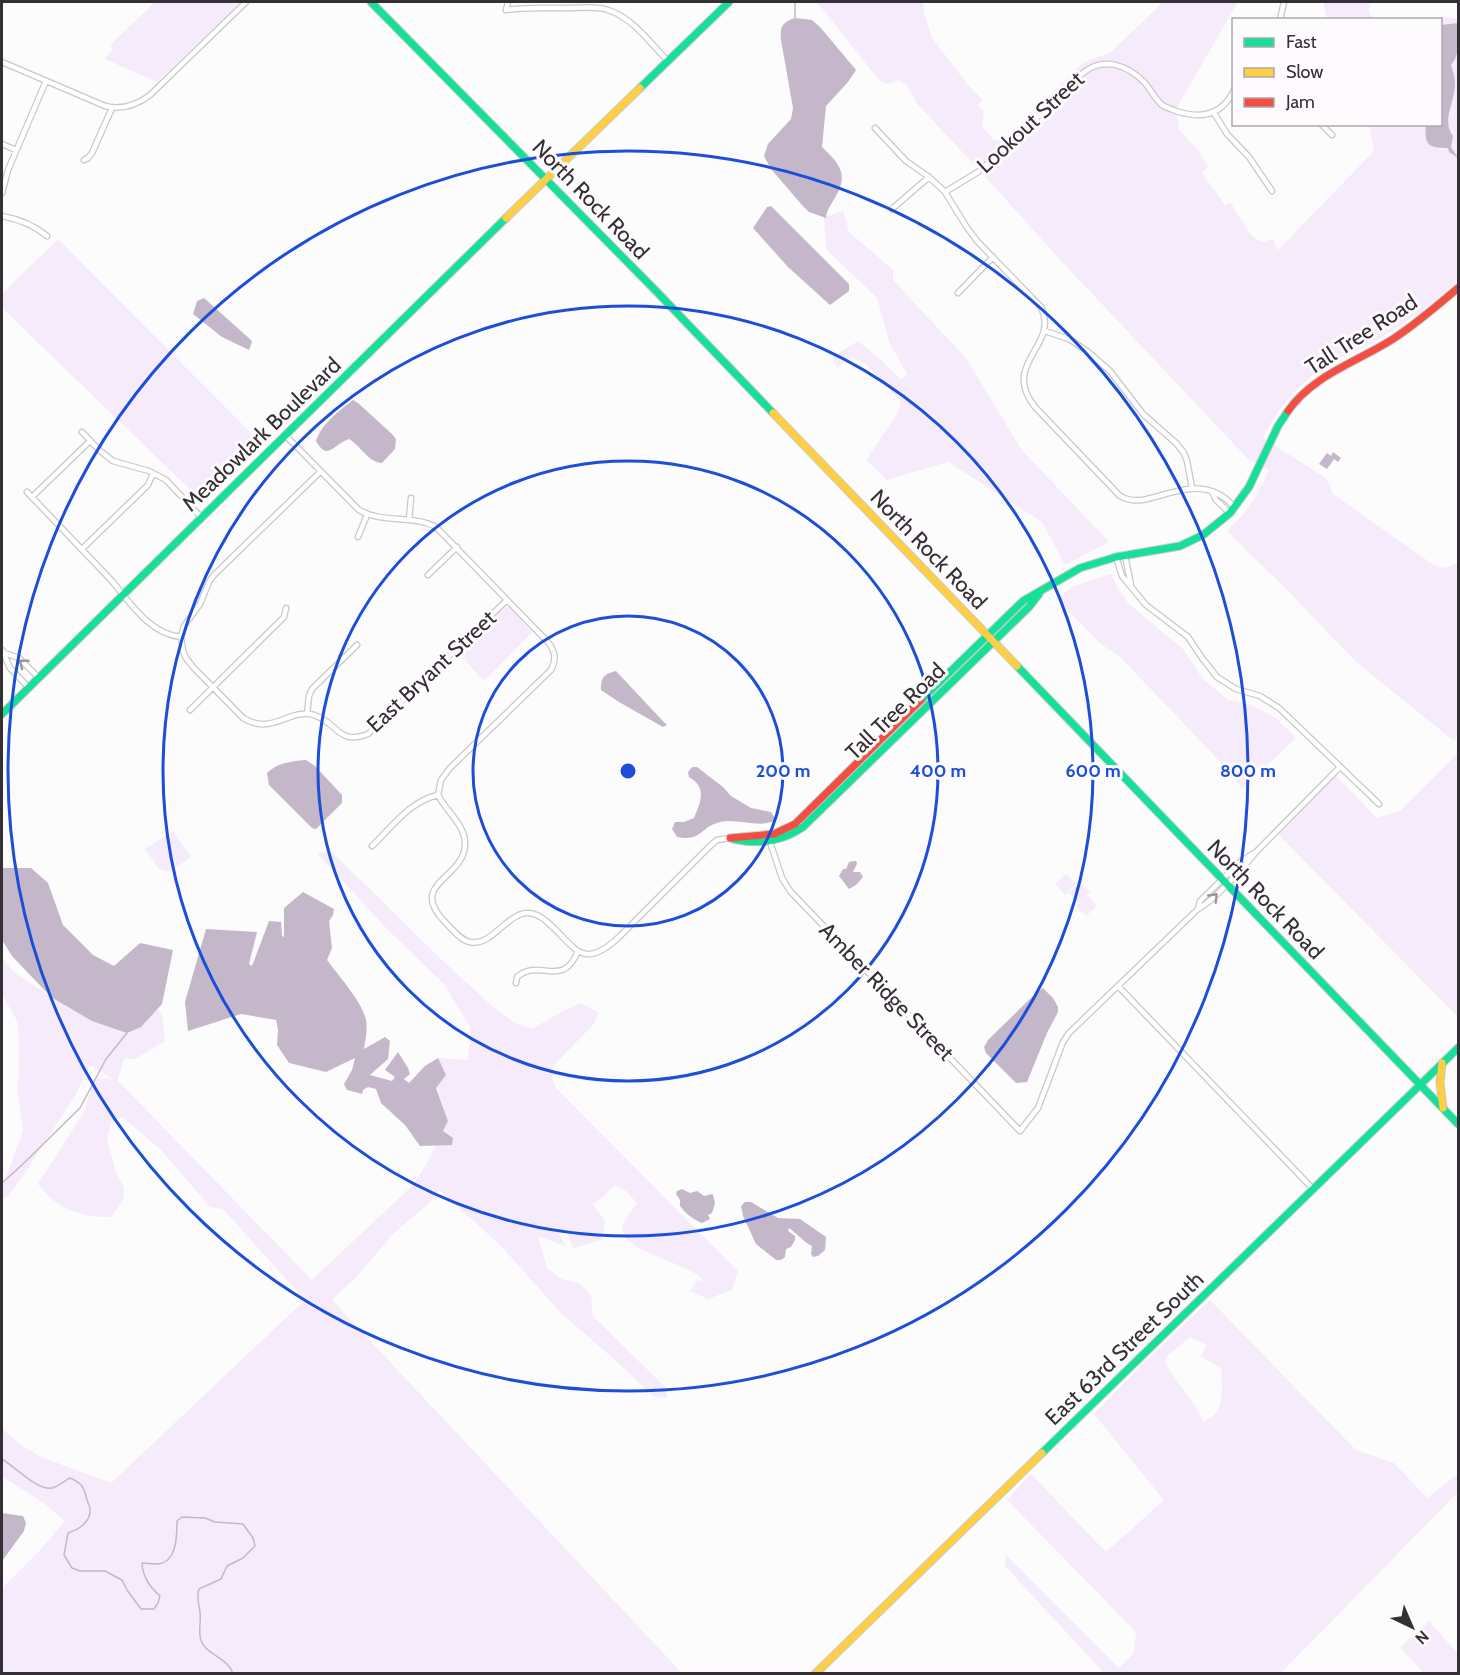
<svg xmlns="http://www.w3.org/2000/svg" width="1460" height="1675" font-family="Cabin,sans-serif">
<rect width="100%" height="100%" fill="#fcfcfc"/>
<path fill="#f6ebfa" fill-rule="evenodd" d="M155,2H241L157,82L105,59L113,49L110,45Z
M817,2H923L924,13L932,38L969,86L983,100L978,106L984,112L982,126L994,140L1005,139L1083,63L1111,52L1163,2H1238L1176,109L1179,130L1199,151L1208,167L1202,173L1225,205L1230,202L1252,236L1262,242L1273,239L1278,250L1374,151L1369,125L1440,124V20L1435,19L1442,16L1458,19L1457,120L1458,121V280C1433,304 1403,325 1372,343C1358,351 1342,357 1327,366C1299,383 1277,408 1263,438L1327,479L1333,494L1435,566L1445,568L1458,563V736L1454,741L1355,661L1292,595L1227,531C1249,510 1256,498 1269,470L1248,459L1063,263L982,173L918,105L907,86L899,80L886,84L879,80Z
M1323,2H1370L1369,13L1375,19H1327Z
M843,211L849,232L893,270V280L966,358L1021,449L1109,542L1065,565L1042,522L948,462L887,480L866,460L897,414L901,402L866,364L851,357L837,368L832,357L858,341L879,358L901,379L907,374L890,344L877,298L826,249L824,217Z
M58,239L262,444L202,501L2,308V294Z
M1111,574L1118,588L1128,603L1183,649L1202,678L1228,700L1249,704L1276,718L1296,738L1242,789L1229,771L1120,657L1101,644L1056,599L1074,586Z
M510,607L532,632L484,681L458,653L504,608Z
M1458,753V1017L1277,833L1335,775L1377,818L1400,811Z
M173,831L191,857L169,872L159,869L145,849Z
M331,851L441,959L493,1007L517,1024L533,1029L552,1017L581,1003L599,1013L593,1025L552,1067V1077L556,1088L738,1271L732,1290L708,1299L690,1291L696,1281L703,1280C698,1276 693,1271 687,1269C674,1262 624,1247 623,1232C621,1222 632,1211 637,1203L626,1191L615,1185L599,1200L592,1203L605,1221L602,1240L573,1248L566,1230L560,1233L565,1246L538,1236L547,1268L561,1279L577,1282L591,1294L593,1316L665,1387L667,1398L654,1397L615,1360L561,1313L500,1245L439,1190L429,1203L393,1234L358,1275L332,1300L682,1673H2V1588L41,1549L65,1521L45,1504L2,1476V1429L20,1444L41,1457L111,1483L305,1300L223,1209L210,1207L160,1149L122,1117L111,1123L107,1139L116,1172L124,1188L123,1200L111,1217C80,1217 58,1210 38,1184L84,1112L94,1079L106,1078L114,1080L90,1065L75,1096L19,1182L8,1196L2,1198V1181L5,1180L23,1131L17,1089L19,1071L18,1022L2,995V958L14,972L51,997L141,1027L157,1008L162,1015L165,1041L135,1059H124L117,1082L120,1083L312,1280L414,1184L427,1163L448,1121L434,1078L438,1058L468,1060L471,1029L444,984L387,929L317,853Z
M1066,874L1076,884L1065,895L1055,884Z
M1080,882L1090,892L1087,895L1097,906L1086,916L1076,906L1079,903L1069,893Z
M1210,1300L1356,1450L1394,1463L1427,1498L1458,1474V1492L1281,1673H1104L1005,1566L1006,1555L1119,1668L1134,1653L1136,1632L1007,1500L1031,1474L1106,1552L1164,1500L1094,1414L1148,1358ZM1190,1337L1207,1345L1200,1356L1221,1368C1222,1380 1224,1404 1216,1413C1213,1417 1207,1420 1203,1422C1195,1400 1176,1383 1165,1362L1167,1356Z
M1429,1621L1458,1654V1673H1424L1400,1648Z"/>
<path fill="#c5b7ca" d="M795,18L812,20L820,27L856,70L848,82L826,106L822,147C842,166 849,176 833,201C829,208 827,210 826,218L809,212L802,205L771,169L764,156L768,144L791,119L793,108L781,40C780,27 782,22 795,18Z
M1458,23C1459,36 1460,56 1451,65C1453,71 1455,77 1455,84C1455,102 1441,121 1453,136L1451,147L1458,158L1449,152L1448,148C1428,148 1424,145 1426,125L1440,124L1441,25Z
M771,206L849,284V291L830,305L788,267L753,228L767,207Z
M204,298L251,340L252,342L249,350L222,337L193,314L197,301Z
M353,400L358,403L392,434L396,439L395,449L382,463C369,463 360,445 349,439C333,444 328,462 316,441C322,423 339,411 353,400Z
M1333,452L1341,458L1338,462L1334,459L1327,469L1319,464L1327,453L1331,456Z
M616,671L660,718L667,725L663,727L619,702L601,690C601,677 604,674 616,671Z
M306,760L315,766L342,795V803L316,829L312,828L269,785L267,773C277,763 292,761 306,760Z
M692,767H697L723,787L731,796L751,808L771,812L776,820C759,829 738,818 720,822C700,827 702,842 677,837L672,829L675,822H684L694,818C701,802 707,787 689,777L688,772Z
M853,861H856L857,864L853,872H860L863,877L856,885L849,889L839,876L843,869H846L849,862Z
M2,868H31L48,883L63,925L93,955L114,966L140,943L173,950L162,1004L141,1027L127,1033L92,1021L51,997L12,956L2,940Z
M303,892L334,909L333,915L329,921L332,948L327,960C338,975 363,1003 366,1020C368,1030 365,1040 364,1049L385,1037L390,1041L388,1059L370,1075L392,1081L395,1077L385,1070L398,1052L408,1068L410,1074L404,1079L409,1083L425,1066L438,1058L446,1075L436,1088L448,1121L443,1131L453,1138L452,1145L420,1146L405,1125L381,1103L376,1089L368,1087L363,1090L362,1094L347,1090L344,1084L352,1070L355,1058L326,1072L289,1063L277,1045L278,1030L276,1020L241,1014L188,1031L185,1002L206,929L257,932L249,964L252,966L269,921L281,922L282,936L284,937V908Z
M1043,988L1053,998L1058,1007V1012L1047,1033L1027,1082L1016,1083L986,1053L984,1047L988,1040L1035,994Z
M682,1189L690,1193L697,1191L704,1196L712,1194L713,1195L715,1203L712,1213L708,1215L710,1219L702,1223C694,1220 685,1213 680,1206V1200L676,1194L677,1191Z
M745,1202H751L778,1218L800,1219L826,1237L825,1250L818,1256L813,1257L811,1254L812,1246C805,1243 796,1233 789,1228L788,1231L795,1236V1240L791,1247L786,1249L785,1257L781,1260H776L756,1244L743,1216L741,1206Z
M2,1513L23,1516L26,1523L24,1531L2,1561Z"/>
<g fill="none" stroke-linecap="round" stroke-linejoin="round">
<path stroke="#c5b7ca" stroke-width="1.5" d="M795,2V18
M2,1183L23,1164L80,1108L106,1059L127,1033
M2,1459C14,1466 38,1491 52,1488C58,1487 64,1481 70,1478C82,1483 84,1487 87,1500C88,1503 90,1506 90,1509C91,1522 78,1530 68,1533L64,1555L72,1568L80,1571H105L122,1580L127,1590L141,1609H154L158,1603L160,1596C150,1587 143,1578 142,1563C147,1563 151,1564 156,1564C177,1564 177,1536 177,1521L182,1517L205,1518L215,1522L243,1524L253,1538L255,1546L243,1558L227,1566L221,1579L199,1589C196,1597 199,1604 200,1612C201,1620 199,1628 200,1636C202,1655 228,1656 233,1674"/>
<g stroke="#cac8ca" stroke-width="7">
<path id="street" d="M508,2L506,10C524,7 542,8 561,8C576,9 594,5 608,10C633,18 650,43 668,61
M1280,20L1284,2
M2,62L105,106C121,110 137,105 150,95L246,2
M1214,113L1227,134L1249,157L1272,191
M1321,124L1332,135
M875,128L906,161L929,177L945,192L966,226L977,241L1041,307C1060,347 1000,362 1035,407L1120,496C1127,500 1134,501 1142,500C1168,495 1195,480 1220,495C1226,498 1230,503 1235,507
M2,144L16,150
M84,160L88,158L92,153L112,108
M945,192L978,172L996,157L1083,73C1103,56 1128,65 1145,83C1151,90 1155,99 1162,105C1167,108 1173,110 1179,112C1203,119 1223,114 1234,90
M2,193L8,170L46,81
M892,209L929,177
M2,216C18,219 34,225 47,236
M958,293L993,257
M1045,331L1069,339L1087,351L1110,371L1143,414L1176,443L1184,453L1187,461L1192,488
M82,432L99,450L113,461L149,471L166,480L201,517
M285,435L359,510C383,524 411,514 436,527L546,640C555,650 557,658 551,670L450,768L441,780L438,795
M320,472L214,575L209,582L200,604L184,626L181,637L183,651L186,658L193,667L243,718C273,736 288,708 314,715C336,721 338,746 368,734L507,600
M27,492L112,581C130,603 150,634 181,637
M1212,492L1216,500L1230,513
M32,497L90,441
M409,519L411,498
M358,537L367,515
M82,549L148,485L153,473
M1125,556L1131,585
M1116,557L1122,576L1146,605L1188,637L1202,658L1217,677L1236,689L1260,696L1279,708L1379,804
M428,575L457,547
M2,650L10,668L29,688
M4,653L19,658L39,678
M190,710L281,620L284,617L286,608
M307,714L309,696L312,689L357,645
M438,795C446,811 464,824 465,842C467,879 406,882 445,922C452,929 460,940 470,942C498,948 513,893 546,921C576,946 581,973 620,936L709,847L717,840L730,838
M770,842L782,878L790,891L1020,1131L1038,1108L1063,1042L1069,1033L1198,909
M372,846C392,827 410,801 438,795
M1256,852L1241,861L1200,901L1198,909C1215,900 1243,868 1256,852L1340,767
M516,983L517,977C540,957 562,990 578,951
M1118,986L1313,1189"/>
</g>
<g stroke="#cac8ca" stroke-width="9">
<path id="fast" d="M371,2L655,290L773,413
M640,88L729,2
M1017,666L1458,1124
M921,700L1023,601L1080,568L1116,557L1180,546L1203,535L1230,513L1249,487L1278,426L1288,411
M2,714L506,218
M733,839C759,845 781,842 803,827L1029,607L1039,594
M1042,1453L1458,1048"/>
</g>
<g stroke="#cac8ca" stroke-width="9">
<path id="slow" d="M506,218L640,88
M773,413L1017,666
M1442,1063L1440,1083L1443,1108
M815,1674L1042,1453"/>
</g>
<g stroke="#cac8ca" stroke-width="9">
<path id="jam" d="M1288,411C1313,375 1357,362 1393,339C1416,324 1437,306 1458,288
M730,838L774,834L795,824L921,700"/>
</g>
<use href="#street" stroke="#fff" stroke-width="4.5"/>
<use href="#fast" stroke="#16e098" stroke-width="7"/>
<use href="#slow" stroke="#ffcf43" stroke-width="7"/>
<use href="#jam" stroke="#f24e42" stroke-width="7"/>
</g>
<defs><path id="oneway-chevron" d="M-2-3.5L2.5 0L-2 3.5" fill="none" stroke-width="1.6" stroke-linecap="round" stroke-linejoin="round" transform="scale(1.5)"/></defs>
<g stroke="#99979a">
<use href="#oneway-chevron" transform="translate(23 663) rotate(-141)"/>
<use href="#oneway-chevron" transform="translate(1214 897) rotate(-46)"/>
</g>
<g fill="none" stroke="#1d4ed8" stroke-width="3">
<circle cx="628" cy="771" r="155"/>
<circle cx="628" cy="771" r="310"/>
<circle cx="628" cy="771" r="465"/>
<circle cx="628" cy="771" r="620"/>
</g>
<g text-anchor="middle" stroke-width="6" stroke-linejoin="round" paint-order="stroke">
<g font-size="22" fill="#332f34" stroke="#fdfbfd">
<text transform="translate(1030 122) rotate(-43)" y="8">Lookout Street</text>
<text transform="translate(591 199) rotate(46)" y="8">North Rock Road</text>
<text transform="translate(1361 334) rotate(-33)" y="8">Tall Tree Road</text>
<text transform="translate(261 434) rotate(-44)" y="8">Meadowlark Boulevard</text>
<text transform="translate(929 549) rotate(46)" y="8">North Rock Road</text>
<text transform="translate(431 671) rotate(-43)" y="8">East Bryant Street</text>
<text transform="translate(895 711) rotate(-44)" y="8">Tall Tree Road</text>
<text transform="translate(1266 899) rotate(46)" y="8">North Rock Road</text>
<text transform="translate(887 991) rotate(46)" y="8">Amber Ridge Street</text>
<text transform="translate(1124 1348) rotate(-44)" y="8">East 63rd Street South</text>
</g>
</g>
<circle cx="628" cy="771" r="9" fill="#1d4ed8" stroke="#fdfbfd" stroke-width="3"/>
<g font-size="18" text-anchor="middle" font-weight="bold" fill="#1d4ed8" stroke="#fdfbfd" stroke-width="6" stroke-linejoin="round" paint-order="stroke">
<text x="783" y="777">200 m</text>
<text x="938" y="777">400 m</text>
<text x="1093" y="777">600 m</text>
<text x="1248" y="777">800 m</text>
</g>
<rect width="1460" height="1675" fill="none" stroke="#332f34" stroke-width="6"/>
<rect x="1232" y="18" width="210" height="108" fill="#fdfbfd" stroke="#aca9ad" stroke-width="1.5"/>
<rect x="1244" y="38" width="30" height="9" fill="#16e098" stroke="#aca9ad" stroke-width="1.5"/>
<text x="1286" y="48" font-size="18" fill="#332f34">Fast</text>
<rect x="1244" y="68" width="30" height="9" fill="#ffcf43" stroke="#aca9ad" stroke-width="1.5"/>
<text x="1286" y="78" font-size="18" fill="#332f34">Slow</text>
<rect x="1244" y="98" width="30" height="9" fill="#f24e42" stroke="#aca9ad" stroke-width="1.5"/>
<text x="1286" y="108" font-size="18" fill="#332f34">Jam</text>
<g transform="translate(1412 1627) rotate(136)" stroke="#fdfbfd" stroke-width="4.5" paint-order="stroke">
<path d="M0-4.5L10 22L0 15L-10 22Z" fill="#332f34"/>
<text y="-9" font-size="16" font-weight="bold" text-anchor="middle" fill="#332f34">N</text>
</g>
</svg>
